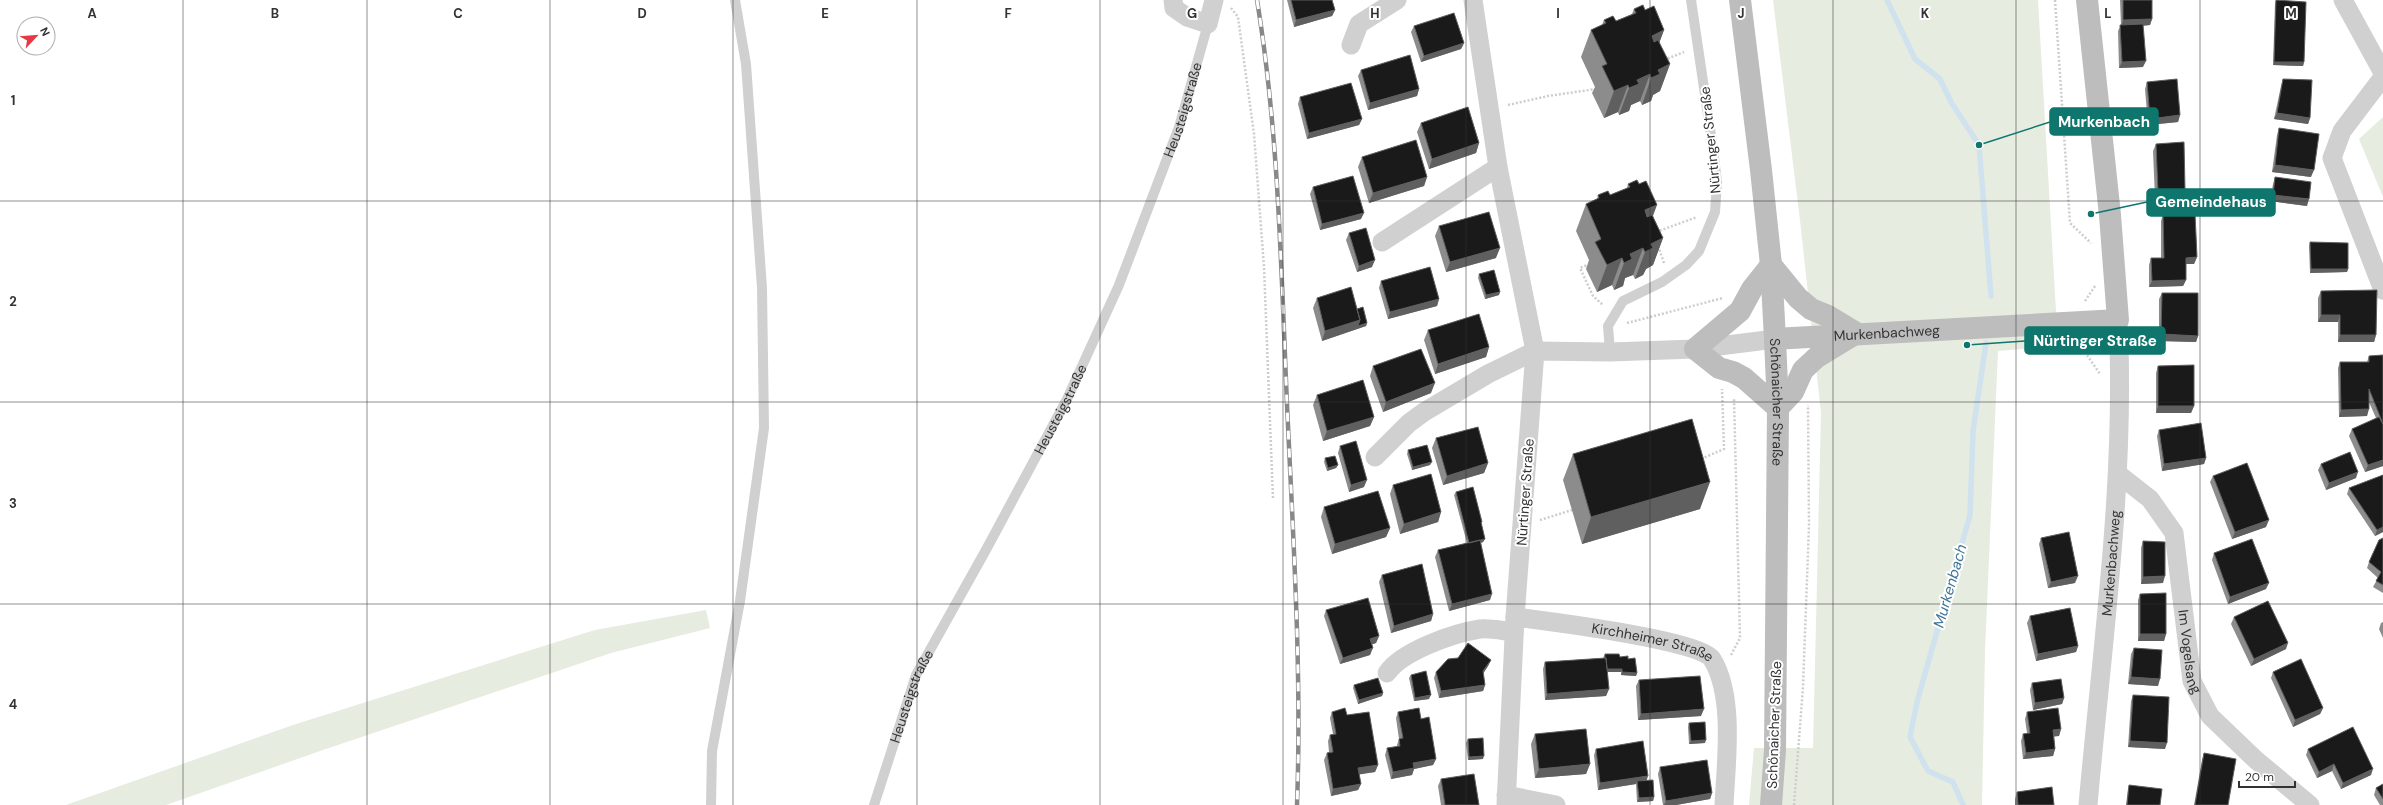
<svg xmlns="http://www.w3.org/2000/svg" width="2383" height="805" font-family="'DM Sans',sans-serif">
<rect width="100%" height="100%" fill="#fff"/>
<path fill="#e6ecdf" d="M1773,0H2038L2058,346L1998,351L1985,651L1982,805H1749L1754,748H1813L1821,413L1800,220Z
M2383,117V197L2359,139Z
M706,610L710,628L611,653L323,750L166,805H66L293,725L595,630Z"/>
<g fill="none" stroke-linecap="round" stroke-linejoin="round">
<path stroke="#cfe2ee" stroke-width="5.5" d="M1887,0L1915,59L1940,79L1951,102L1979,145L1991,296
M1963,805L1953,782L1928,771L1910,737L1917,702L1970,515L1973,431L1986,343"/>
<path stroke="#cdcdcd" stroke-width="2.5" stroke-dasharray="2 2" stroke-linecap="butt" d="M2055,0L2070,223L2091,243
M1231,8L1238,17L1254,134L1264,267L1273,499
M1664,60L1684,52
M1508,105L1548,96L1596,89
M1656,232L1697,217
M1658,246L1664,263
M1590,264L1580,268L1593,296L1603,305
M2085,301L2095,286
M1627,323L1723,298
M2078,342L2100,374
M1701,459L1724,449L1722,389
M1540,520L1572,510
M1731,655L1740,638L1734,398
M1794,805L1803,687L1809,525L1808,405"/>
<g stroke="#d0d0d0" stroke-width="10">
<path d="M1610,352L1608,326L1623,301L1662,282L1686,265L1699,251L1715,212L1717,182L1713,149L1691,0"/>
<path d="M711,805L712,751L740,601L764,428L762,288L746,64L735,0"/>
<path id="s1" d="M874,805L916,675L987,548L1067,399L1119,285L1179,127L1208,24"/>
</g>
<g stroke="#d0d0d0" stroke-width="19">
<path d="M1173,0L1174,8L1187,17L1208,24L1214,0"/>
<path d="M1473,0L1498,167L1535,351L1515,617L1506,805"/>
<path d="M2343,0L2383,73"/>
<path d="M1351,45L1359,24L1397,0"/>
<path d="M2383,77L2342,131L2332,158L2383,290"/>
<path d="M1382,242L1498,167"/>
<path d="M1375,457L1409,423L1424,412L1488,374L1535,351L1610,352L1695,349L1775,339"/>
<path id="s2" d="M2118,474L2150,499L2174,533L2192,681L2210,716L2256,760L2310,805"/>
<path id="s3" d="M1515,617C1545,621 1700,640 1712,659C1735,696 1726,763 1724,805"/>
<path d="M1387,673C1402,651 1454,633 1480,629C1491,628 1504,631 1514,632"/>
<path d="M1506,795L1556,805"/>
<path id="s4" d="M2088,805C2102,645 2126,480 2118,320"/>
</g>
<g stroke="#bdbdbd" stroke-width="22">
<path id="s5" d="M1740,0L1761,170L1771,265L1775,339L1778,408L1775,750L1771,805"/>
<path d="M1771,265L1752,289L1740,311L1695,349L1719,368L1733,372L1744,378L1778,408"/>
<path d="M1771,265L1798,298L1811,309L1828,316L1856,333"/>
<path id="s6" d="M1775,339L2118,320L2110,215L2087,0"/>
<path d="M1778,408L1793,392L1803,370L1817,357L1853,335"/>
</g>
<g stroke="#888" stroke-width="4.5">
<path id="rail" d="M1257,0C1279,134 1281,269 1287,404C1293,537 1302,671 1297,805"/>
</g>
<use href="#rail" stroke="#fff" stroke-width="3" stroke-dasharray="9" stroke-linecap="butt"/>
</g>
<path fill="#8c8c8c" d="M1287,0H1332L1335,10L1332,16L1294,27Z
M2120,0H2152V19L2150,25L2143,26V67L2119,68L2118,31L2121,25Z
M2276,0L2304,62L2303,66L2273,65L2275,3Z
M1634,9L1645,10L1664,30L1659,43L1670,64L1660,91L1653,95L1651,101L1642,105L1640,101L1631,105L1629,111L1619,115L1618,112L1604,118L1592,93L1595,87L1581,57L1591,30L1602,25L1604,20L1616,21L1632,14Z
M1414,26L1464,43L1461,49L1421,62L1411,32Z
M1361,70L1419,89L1417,96L1368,110L1358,76Z
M2283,79L2310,118L2308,124L2274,119L2281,86Z
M2147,82L2180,115L2178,122L2148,125L2145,89Z
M1300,97L1362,119L1359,125L1307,139L1298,104Z
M1421,123L1479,143L1476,153L1429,169L1417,132Z
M2279,128L2311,177L2272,172L2277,135Z
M2156,144L2185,190L2182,196L2155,198L2153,151Z
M1362,157L1427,177L1424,186L1369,203L1358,167Z
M2275,177L2307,206L2270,201L2273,184Z
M1628,184L1653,216L1663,238L1653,265L1646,269L1643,275L1635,279L1633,275L1625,278L1623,286L1614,290L1612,285L1597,292L1586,269L1589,260L1576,231L1586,204L1597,199L1598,195H1610L1627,188Z
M1313,187L1361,219L1320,230L1310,194Z
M2163,214L2197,257L2194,264H2186V280L2183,286L2149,287V265L2151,258H2161V221Z
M1439,226L1496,258L1446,272L1435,236Z
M1349,233L1372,267L1357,272L1346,240Z
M2310,242L2348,269L2347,272L2310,273L2309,246Z
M1479,274L1499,295L1485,299L1478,278Z
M1381,281L1439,299L1437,306L1388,319L1379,288Z
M2321,291L2376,335L2374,342H2338V322H2318V298Z
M2162,293L2198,336L2196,342L2159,341V299Z
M1317,298L1357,309L1367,323L1366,326L1322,341L1313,308Z
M1428,330L1489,347L1486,357L1435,374L1424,340Z
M2383,355V466L2365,472L2349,436L2352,429L2376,418L2369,402L2367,416L2339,417L2338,368L2340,362H2367L2369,356Z
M1373,366L1431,393L1383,412L1370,376Z
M2158,366L2194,406L2191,413H2156V373Z
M1317,395L1374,417L1370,426L1323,441L1313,405Z
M2159,430L2206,458L2204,464L2162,471L2157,436Z
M1436,438L1488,463L1484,473L1443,485L1432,448Z
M1340,446L1364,487L1349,492L1338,453Z
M1408,450L1430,465L1412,470L1407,454Z
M1573,454L1700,509L1582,544L1563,480Z
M1325,458L1338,465L1336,468L1327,471L1324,462Z
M2321,464L2356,478L2326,490L2318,470Z
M2383,475V532L2375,536L2347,494L2349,488Z
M2213,476L2266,527L2232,539L2210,482Z
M1393,485L1441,512L1438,522L1400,534L1390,494Z
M1456,492L1482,522L1481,525L1485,539L1483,542L1481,543L1490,600L1449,611L1435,557L1438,550L1467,543L1454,495Z
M1324,507L1390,528L1386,537L1332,554L1321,517Z
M2041,538L2075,583L2048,588L2039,544Z
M2383,538V593L2373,587L2378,578L2367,568L2369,562Z
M2143,541L2163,583L2141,584V548Z
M2214,553L2266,589L2228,604L2212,560Z
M1382,575L1433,614L1431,621L1391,633L1379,582Z
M2140,594L2166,634L2164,641H2138V600Z
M1326,610L1379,636L1376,643L1372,644L1370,655L1340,664L1324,616Z
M2030,616L2078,646L2076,652L2036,661L2027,623Z
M2234,617L2286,649L2251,666L2231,624Z
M2383,622V638L2379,629L2381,623Z
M2134,648L2158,686L2128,684L2131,654Z
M1605,654L1628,659L1637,673L1636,676L1621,675V672H1607L1609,689L1606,696L1545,700L1543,669L1545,662L1603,658Z
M1491,660L1488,666L1483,674L1485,685L1483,691L1439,698L1434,678L1436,672Z
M2273,672L2323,708L2320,714L2293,727L2271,678Z
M1411,675L1429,699L1414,701L1409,678Z
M1639,680L1701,716L1638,720L1636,686Z
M2032,683L2064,698L2062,704L2033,710L2030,690Z
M1354,685L1383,693L1382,696L1358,704L1353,688Z
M2133,695L2165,749L2128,747L2131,701Z
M1332,712L1347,715L1378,765L1375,772L1359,774L1361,784L1358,790L1331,796L1324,760L1327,753L1329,752L1328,741L1330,735L1333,734L1330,718Z
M1398,712L1421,719L1436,759L1433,765L1414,769L1412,775L1391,779L1385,755L1387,748L1397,747V745L1399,739L1396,718Z
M2027,712L2061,729L2059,736H2054L2055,749L2053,756L2023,759L2021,741L2023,734L2027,733L2025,719Z
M1689,723L1705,743L1689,744L1688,727Z
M1535,734L1590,764L1586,774L1535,778L1531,744Z
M1468,739L1483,759L1468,760L1466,743Z
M1596,749L1647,780L1654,797L1653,801L1637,802L1636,784L1598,790L1594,755Z
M2308,749L2371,775L2341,789L2332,771L2317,778L2306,755Z
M2204,753L2228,805H2194L2202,760Z
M1660,767L1712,793L1710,799L1676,805H1663L1658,774Z
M1441,779L1479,805H1441L1438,786Z
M2383,784V805H2380L2374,795L2376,788Z
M2129,785L2160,805H2126L2128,789Z
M2017,792L2054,805H2015V799Z"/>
<path fill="#5f5f5f" d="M1335,10L1332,16L1294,27L1296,20Z
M2152,19L2150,25L2121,27L2123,20Z
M1664,30L1654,57L1652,36Z
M1464,43L1461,49L1421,62L1424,56Z
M2146,61L2143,67L2119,68L2122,62Z
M2274,62H2304L2303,66L2273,65Z
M1670,64L1660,91L1653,95L1651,101L1642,105L1651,78L1658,70Z
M1650,74L1640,101L1631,105L1629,111L1619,115L1629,88L1637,80Z
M1628,85L1618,112L1604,118L1614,91Z
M1419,89L1417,96L1368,110L1370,103Z
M2277,113L2310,118L2308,124L2274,119Z
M2180,115L2178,122L2148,125L2150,119Z
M1362,119L1359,125L1307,139L1309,133Z
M1479,143L1476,153L1429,169L1432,159Z
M2275,165L2314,170L2311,177L2272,172Z
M1427,177L1424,186L1369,203L1373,193Z
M2185,190L2182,196L2155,198L2158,192Z
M2273,195L2309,199L2307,206L2270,201Z
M1657,205L1647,232L1645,210Z
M1364,213L1361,219L1320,230L1322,224Z
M1663,238L1653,265L1646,269L1643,275L1635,279L1645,252L1651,244Z
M1500,248L1496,258L1446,272L1450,262Z
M1643,248L1633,275L1625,278L1623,286L1614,290L1624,263L1630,254Z
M2197,257L2194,264H2183L2186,258Z
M1622,258L1612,285L1597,292L1607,265Z
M1375,260L1372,267L1357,272L1359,266Z
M2311,269H2348L2347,272L2310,273Z
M2186,280L2183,286L2149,287L2152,281Z
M1500,292L1499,295L1485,299L1486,295Z
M1439,299L1437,306L1388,319L1390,312Z
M2321,315H2340L2338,322H2318Z
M1360,320L1367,323L1366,326L1322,341L1325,331Z
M2161,334L2198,336L2196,342L2159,341Z
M2340,335H2376L2374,342H2338Z
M1489,347L1486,357L1435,374L1438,364Z
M1435,383L1431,393L1383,412L1386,402Z
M2158,406H2194L2191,413H2156Z
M2369,409L2367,416L2339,417L2341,410Z
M1374,417L1370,426L1323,441L1327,431Z
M2206,458L2204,464L2162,471L2164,464Z
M2383,460V466L2365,472L2368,465Z
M1432,462L1430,465L1412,470L1413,467Z
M1488,463L1484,473L1443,485L1447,476Z
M1338,465L1336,468L1327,471L1328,468Z
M2358,472L2356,478L2326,490L2329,483Z
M1367,480L1364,487L1349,492L1351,485Z
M1710,482L1700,509L1582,544L1591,517Z
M1441,512L1438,522L1400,534L1404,524Z
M2269,520L2266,527L2232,539L2235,532Z
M2383,527V532L2375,536L2377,530Z
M1390,528L1386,537L1332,554L1335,544Z
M1485,539L1483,542L1468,547L1469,544Z
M2078,576L2075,583L2048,588L2051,582Z
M2165,576L2163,583L2141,584L2143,577Z
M2269,583L2266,589L2228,604L2230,597Z
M1492,594L1490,600L1449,611L1452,604Z
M1433,614L1431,621L1391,633L1394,626Z
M2140,634H2166L2164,641H2138Z
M1379,636L1376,643L1368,646L1370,639Z
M2288,643L2286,649L2251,666L2254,659Z
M2078,646L2076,652L2036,661L2038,654Z
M1373,648L1370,655L1340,664L1343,658Z
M1491,660L1488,666L1480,678L1483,671Z
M1606,669H1622L1621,672H1605Z
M1622,672L1637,673L1636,676L1621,675Z
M2131,677L2160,679L2158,686L2128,684Z
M1485,685L1483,691L1439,698L1441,691Z
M1609,689L1606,696L1545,700L1547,694Z
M1383,693L1382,696L1358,704L1359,700Z
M1431,695L1429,699L1414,701L1415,698Z
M2064,698L2062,704L2033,710L2035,703Z
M2323,708L2320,714L2293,727L2295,720Z
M1704,709L1701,716L1638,720L1641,714Z
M2061,729L2059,736L2051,737L2053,730Z
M1706,740L1705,743L1689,744L1691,741Z
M2130,741L2167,743L2165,749L2128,747Z
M2055,749L2053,756L2023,759L2026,753Z
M1484,756L1483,759L1468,760L1469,757Z
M1436,759L1433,765L1414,769L1412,775L1391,779L1393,772L1413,763Z
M1590,764L1586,774L1535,778L1539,769Z
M2334,764L2332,771L2317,778L2319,772Z
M1378,765L1375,772L1356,775L1358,768Z
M2373,769L2371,775L2341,789L2343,783Z
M1648,776L1646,782L1637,781L1636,784L1598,790L1600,783Z
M1361,784L1358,790L1331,796L1333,789Z
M1712,793L1710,799L1676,805H1664L1666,801Z
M1654,797L1653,801L1637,802L1639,798Z"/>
<path fill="#1a1a1a" stroke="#5f5f5f" d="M1291,0H1332L1335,10L1296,20Z
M2123,0H2152V19L2123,20Z
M2276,0L2306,2L2304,62H2274Z
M1643,5L1645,10L1654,6L1664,30L1652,36L1654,42L1658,40L1670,64L1658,70L1660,74L1651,78L1650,74L1637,80L1639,84L1629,88L1628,85L1614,91L1602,66L1607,64L1591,30L1606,23L1604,20L1613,16L1616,21L1636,13L1634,9Z
M1454,13L1464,43L1424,56L1414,26Z
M2143,24L2146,61L2122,62L2120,25Z
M1410,55L1419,89L1370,103L1361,70Z
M2177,79L2180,115L2150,119L2147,82Z
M2283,79L2312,80L2310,118L2277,113Z
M1351,83L1362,119L1309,133L1300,97Z
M1468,107L1479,143L1432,159L1421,123Z
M2279,128L2319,134L2314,170L2275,165Z
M1416,140L1427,177L1373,193L1362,157Z
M2184,142L2185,190L2158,192L2156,144Z
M1353,176L1364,213L1322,224L1313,187Z
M2275,177L2311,182L2309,199L2273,195Z
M1637,180L1639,184L1646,181L1657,205L1645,210L1647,217L1652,215L1663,238L1651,244L1653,248L1645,252L1643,248L1630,254L1632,259L1624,263L1622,258L1607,265L1595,242L1601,239L1586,204L1599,198L1598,195L1608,191L1610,195L1630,187L1628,184Z
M1489,212L1500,248L1450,262L1439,226Z
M2195,213L2197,257L2186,258V280L2152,281L2151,258H2164L2163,214Z
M1366,228L1375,260L1359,266L1349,233Z
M2310,242L2348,243V269H2311Z
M1430,267L1439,299L1390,312L1381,281Z
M1494,270L1500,292L1486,295L1479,274Z
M1351,287L1360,320L1325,331L1317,298Z
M2377,290L2376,335H2340V315H2321V291Z
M2162,293H2198V336L2161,334Z
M1363,307L1367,323L1358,326L1360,320L1357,309Z
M1479,314L1489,347L1438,364L1428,330Z
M1421,349L1435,383L1386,402L1373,366Z
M2383,355V424L2369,389V409L2341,410L2340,362H2369V356Z
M2194,365V406H2158V366Z
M1363,380L1374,417L1327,431L1317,395Z
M2379,417L2383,424V460L2368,465L2352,429Z
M1692,419L1710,482L1591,517L1573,454Z
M2201,423L2206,458L2164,464L2159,430Z
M1478,427L1488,463L1447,476L1436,438Z
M1356,441L1367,480L1351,485L1340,446Z
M1427,445L1432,462L1413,467L1408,450Z
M2350,452L2358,472L2329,483L2321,464Z
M1335,456L1338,465L1328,468L1325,458Z
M2247,463L2269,520L2235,532L2213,476Z
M1431,474L1441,512L1404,524L1393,485Z
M2383,475V527L2377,530L2349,488Z
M1473,487L1482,522H1481L1485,539L1469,543L1456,492Z
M1378,491L1390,528L1335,544L1324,507Z
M2069,532L2078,576L2051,582L2041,538Z
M2383,538V585L2376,581L2381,572L2369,562L2379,540Z
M2252,539L2269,583L2230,597L2214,553Z
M1480,540L1492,594L1452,604L1438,550Z
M2143,541L2165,542V576L2143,577Z
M1422,564L1433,614L1394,626L1382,575Z
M2166,593V634H2140V594Z
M1368,598L1379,636L1370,639L1373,648L1343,658L1326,610Z
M2268,601L2288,643L2254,659L2234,617Z
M2070,608L2078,646L2038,654L2030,616Z
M1468,643L1491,660L1483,671L1485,685L1441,691L1436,672L1448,659L1458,658Z
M2134,648L2162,650L2160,679L2131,677Z
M1605,654H1619L1620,657L1628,656V659L1635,658L1637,673L1622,672V669H1607L1606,658H1605Z
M1606,658L1609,689L1547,694L1545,662Z
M2301,659L2323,708L2295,720L2273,672Z
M1426,671L1431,695L1415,698L1411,675Z
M1700,676L1704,709L1641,714L1639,680Z
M1378,678L1383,693L1359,700L1354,685Z
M2061,679L2064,698L2035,703L2032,683Z
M2133,695L2169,697L2167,743L2130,741Z
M1345,708L1347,715L1369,712L1378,765L1358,768L1361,784L1333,789L1327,753L1333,752L1330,735L1336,734L1332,712Z
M1419,708L1421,719L1429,717L1436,759L1413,763L1414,768L1393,772L1387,748L1400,746L1399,739L1403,738L1398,712Z
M2058,708L2061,729L2053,730L2055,749L2026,753L2023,734L2030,733L2027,712Z
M1705,722L1706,740L1691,741L1689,723Z
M2353,727L2373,769L2343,783L2334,764L2319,772L2308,749Z
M1586,729L1590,764L1539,769L1535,734Z
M1483,738L1484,756L1469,757L1468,739Z
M1643,741L1648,776L1600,783L1596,749Z
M2204,753L2236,759L2228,805H2195Z
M1707,760L1712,793L1666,801L1660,767Z
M1474,774L1479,805H1445L1441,779Z
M1653,780L1654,797L1639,798L1637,781Z
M2383,784V799L2376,788Z
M2129,785L2162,789L2160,805H2127Z
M2052,787L2054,805H2018L2017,792Z"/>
<path fill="none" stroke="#333" stroke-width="1" stroke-opacity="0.55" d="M183,0V805M367,0V805M550,0V805M733,0V805M917,0V805M1100,0V805M1283,0V805M1466,0V805M1650,0V805M1833,0V805M2016,0V805M2200,0V805M0,201H2383M0,402H2383M0,604H2383"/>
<g text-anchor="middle" stroke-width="4" stroke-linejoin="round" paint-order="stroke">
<g font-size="14" fill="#333" stroke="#fff">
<text dy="5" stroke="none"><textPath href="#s1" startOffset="763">Heusteigstraße</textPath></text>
<text transform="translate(1710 140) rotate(-96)" y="5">Nürtinger Straße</text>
<text dy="5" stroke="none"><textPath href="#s6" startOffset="112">Murkenbachweg</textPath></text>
<text dy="5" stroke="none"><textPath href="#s5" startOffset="404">Schönaicher Straße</textPath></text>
<text dy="5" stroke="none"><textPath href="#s1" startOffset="439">Heusteigstraße</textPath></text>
<text transform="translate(1525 492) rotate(-86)" y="5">Nürtinger Straße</text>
<text dy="5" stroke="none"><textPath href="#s4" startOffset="243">Murkenbachweg</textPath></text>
<text dy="5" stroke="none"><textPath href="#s3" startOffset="140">Kirchheimer Straße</textPath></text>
<text dy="5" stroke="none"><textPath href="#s2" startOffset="202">Im Vogelsang</textPath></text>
<text dy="5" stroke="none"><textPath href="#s1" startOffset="115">Heusteigstraße</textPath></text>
<text transform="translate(1774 725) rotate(-88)" y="5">Schönaicher Straße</text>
</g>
<g font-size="15" font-style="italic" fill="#3f7597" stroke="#fff">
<text transform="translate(1950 586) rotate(-74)" y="5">Murkenbach</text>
</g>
</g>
<g font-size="13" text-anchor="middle" font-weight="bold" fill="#333" stroke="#fff" stroke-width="4" stroke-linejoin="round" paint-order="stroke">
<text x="92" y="18">A</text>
<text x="275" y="18">B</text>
<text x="458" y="18">C</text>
<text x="642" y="18">D</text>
<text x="825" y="18">E</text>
<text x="1008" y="18">F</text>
<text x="1192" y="18">G</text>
<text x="1375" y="18">H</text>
<text x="1558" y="18">I</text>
<text x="1741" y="18">J</text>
<text x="1925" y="18">K</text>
<text x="2108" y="18">L</text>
<text x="2291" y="18">M</text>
<text x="13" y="105">1</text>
<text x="13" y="306">2</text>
<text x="13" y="508">3</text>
<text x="13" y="709">4</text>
</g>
<path fill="none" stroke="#0f766e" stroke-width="1.5" d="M1979 145L2050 122M2091 214L2147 202M1967 345L2025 341"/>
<g fill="#0f766e" stroke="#fff" stroke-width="1.5">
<circle cx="1979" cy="145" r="4"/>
<circle cx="2091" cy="214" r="4"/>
<circle cx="1967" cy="345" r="4"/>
</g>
<g fill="#0f766e" stroke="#0f766e" stroke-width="1.5">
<rect x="2050" y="108" width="108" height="27" rx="4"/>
<rect x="2147" y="189" width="128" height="27" rx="4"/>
<rect x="2025" y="327" width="140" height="27" rx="4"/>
</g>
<g font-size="15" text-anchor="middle" font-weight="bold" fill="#fff">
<text x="2104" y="127">Murkenbach</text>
<text x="2211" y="207">Gemeindehaus</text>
<text x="2095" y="346">Nürtinger Straße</text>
</g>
<g transform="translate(36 36) rotate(64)"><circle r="19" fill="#ffffff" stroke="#adadad"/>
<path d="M0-3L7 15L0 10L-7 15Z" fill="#e63946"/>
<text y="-6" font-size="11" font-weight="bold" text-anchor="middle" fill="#333333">N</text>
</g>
<path d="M2239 781v6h56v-6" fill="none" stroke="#333333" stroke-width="2"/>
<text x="2245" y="781" font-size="12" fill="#333333" stroke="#ffffff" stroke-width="3" paint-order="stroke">20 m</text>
</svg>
